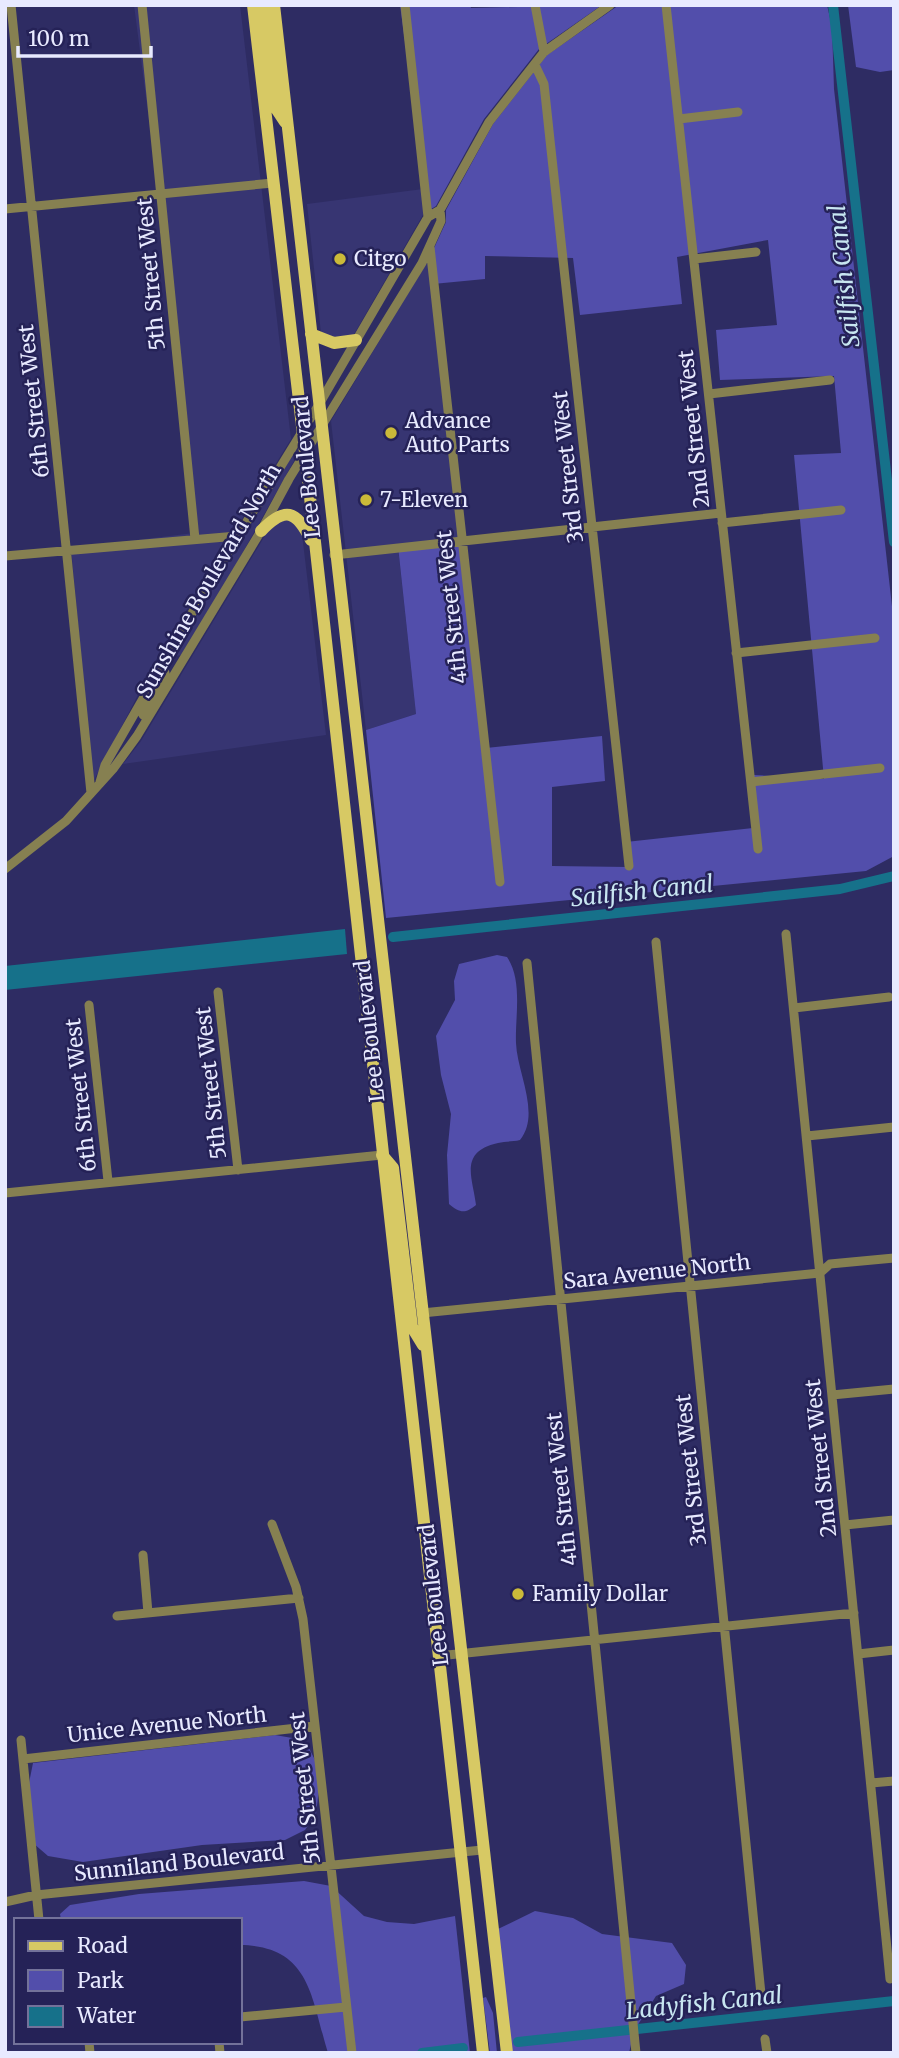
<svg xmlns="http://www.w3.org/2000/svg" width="899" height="2058" font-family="Merriweather,serif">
<rect width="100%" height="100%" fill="#2e2c63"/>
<path fill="#373572" d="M134,5H240L291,439L156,660L93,782L71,548L194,533L158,190Z
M423,189L424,213L353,336L335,338L321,333L307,204Z
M430,257L461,541L398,547L416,714L366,730L331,421Z
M293,454L294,461L229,577L181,655L172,657Z
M279,519L292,521L302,534L326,735L123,764L141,741L266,534Z"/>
<path fill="#524eab" d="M400,5H470L471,8L602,5L539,49L484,119L436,206L428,211Z
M619,5H827L832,27L834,89L894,624V856L866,871L386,918L366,730L416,714L398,546L461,541L486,748L602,736L605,781L552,787V866L628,867L626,842L753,828L754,775L824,779L794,455L841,453L834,376L720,380L716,330L777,325L768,240L677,257L682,304L580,315L573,258L485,256V279L433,284L430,257L446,222V210L493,124L547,55Z
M848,5H894V70L880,72L856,67Z
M497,955L507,957C523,981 515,1016 516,1043C517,1073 541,1114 520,1140C512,1142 505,1141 498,1143C458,1152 473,1178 476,1205C465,1214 460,1213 449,1204L447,1155L451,1114L441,1075L436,1036L455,1000L454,981L459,964Z
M275,1735L298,1739L308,1746L315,1760L319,1789L316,1814L305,1830L285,1840L202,1845L83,1862L48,1856L33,1843L27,1793L33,1763Z
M304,1881L331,1886L364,1916L387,1922L414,1924L455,1916L470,2053H328C311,1998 311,1946 240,1945V1920H61L60,1914L70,1905L139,1894Z
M535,1911L573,1918L602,1934L672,1943L686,1965L684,1984L656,1996L634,2031L629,2053H512L498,1929Z
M486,1997L493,2013L497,2053H490L483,1998Z"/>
<path fill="#16718a" d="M345,929L347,954L5,990V966Z"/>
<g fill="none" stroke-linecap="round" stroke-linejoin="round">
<path stroke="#16718a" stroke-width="10" d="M833,5L894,542
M393,937L840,889L894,876
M518,2042L894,2001
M422,2053L463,2048"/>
<path stroke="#868051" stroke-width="9" d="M11,5L91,793
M142,5L195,539
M405,5L428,217
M535,5L544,52
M666,5L758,849
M535,65L544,84L550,140L629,866
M679,119L738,112
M5,209L273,183
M430,247L500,882
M694,259L756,252
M709,394L830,380
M722,523L841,510
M334,555L721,513
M5,556L237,536
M736,653L875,638
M143,715L165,673L162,663
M100,782L105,765L211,580L321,401L428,217L440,210L489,122L544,52L610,5
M751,782L880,768
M5,869L66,821L113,769L137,736L261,531L289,479L422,263L441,221L440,210
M786,934L890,1979
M656,942L761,1994
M527,963L636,2053
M218,992L238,1170
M89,1005L108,1181
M794,1008L889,997
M807,1136L894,1127
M5,1193L382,1155
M422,1313L820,1273L830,1264L894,1258
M832,1395L894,1389
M272,1524L296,1587L303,1619L352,2053
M845,1525L894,1520
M143,1555L148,1613
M117,1616L299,1598
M858,1654L894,1650
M438,1656L854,1613
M21,1740L39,1920
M23,1759L315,1726
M871,1783L894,1781
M5,1902L36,1895L482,1850
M240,2017L346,2007
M765,2039L767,2053
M89,2042L90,2053
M219,2042L220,2053"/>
<path stroke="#d7c964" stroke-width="12" d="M253,5L305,452L483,2053
M262,5L275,107L285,122
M274,5L507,2053
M311,334L334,343L356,340
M261,531C285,506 296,510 311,540
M382,1155L393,1168L412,1327L423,1345"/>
</g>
<g fill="#cbba39" stroke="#252257" stroke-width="2.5">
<circle cx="340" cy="259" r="7"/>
<circle cx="391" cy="433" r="7"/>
<circle cx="366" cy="500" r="7"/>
<circle cx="518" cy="1594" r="7"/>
</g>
<g text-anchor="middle" stroke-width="5" stroke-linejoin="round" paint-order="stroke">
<g font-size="21" fill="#e8eaff" stroke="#252257" text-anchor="start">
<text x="354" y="266">Citgo</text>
<text x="405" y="428">Advance<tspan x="405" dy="24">Auto Parts</tspan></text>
<text x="380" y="507">7-Eleven</text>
<text x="532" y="1601">Family Dollar</text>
</g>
<g font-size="21" fill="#e8eaff" stroke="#252257">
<text transform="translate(151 274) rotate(-95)" y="7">5th Street West</text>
<text transform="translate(34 401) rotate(-96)" y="7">6th Street West</text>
<text transform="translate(694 429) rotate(-96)" y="7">2nd Street West</text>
<text transform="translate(307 467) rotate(-95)" y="7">Lee Boulevard</text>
<text transform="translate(568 467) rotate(-96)" y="7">3rd Street West</text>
<text transform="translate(209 581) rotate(-60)" y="7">Sunshine Boulevard North</text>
<text transform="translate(452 607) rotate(-96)" y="7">4th Street West</text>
<text transform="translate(370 1031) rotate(-96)" y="7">Lee Boulevard</text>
<text transform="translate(211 1083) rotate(-96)" y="7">5th Street West</text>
<text transform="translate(81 1095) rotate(-96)" y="7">6th Street West</text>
<text transform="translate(657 1272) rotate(-6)" y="7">Sara Avenue North</text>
<text transform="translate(821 1458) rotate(-96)" y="7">2nd Street West</text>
<text transform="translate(691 1470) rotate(-96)" y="7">3rd Street West</text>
<text transform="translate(562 1489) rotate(-96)" y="7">4th Street West</text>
<text transform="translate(434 1595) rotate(-96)" y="7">Lee Boulevard</text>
<text transform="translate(167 1725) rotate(-6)" y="7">Unice Avenue North</text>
<text transform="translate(305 1788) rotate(-96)" y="7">5th Street West</text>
<text transform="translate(179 1863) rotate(-6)" y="7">Sunniland Boulevard</text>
</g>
<g font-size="23" font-style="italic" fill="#c8e6f1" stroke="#252257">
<text transform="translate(844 276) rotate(-96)" y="8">Sailfish Canal</text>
<text transform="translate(642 891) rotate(-6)" y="8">Sailfish Canal</text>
<text transform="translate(704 2003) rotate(-6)" y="8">Ladyfish Canal</text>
</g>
</g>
<rect width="899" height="2058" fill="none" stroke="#e8eaff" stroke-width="14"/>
<rect x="14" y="1918" width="228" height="126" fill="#252257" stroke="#73729a" stroke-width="2"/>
<rect x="28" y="1941" width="35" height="10" fill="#d7c964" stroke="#73729a" stroke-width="2"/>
<text x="77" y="1953" font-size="21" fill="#e8eaff">Road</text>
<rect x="28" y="1970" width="35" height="21" fill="#524eab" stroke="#73729a" stroke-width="2"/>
<text x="77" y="1988" font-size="21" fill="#e8eaff">Park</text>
<rect x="28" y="2006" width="35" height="21" fill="#16718a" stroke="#73729a" stroke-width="2"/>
<text x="77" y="2023" font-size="21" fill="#e8eaff">Water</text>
<path d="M18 46v10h133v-10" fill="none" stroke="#e8eaff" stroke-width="3.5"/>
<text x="28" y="46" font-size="21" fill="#e8eaff" stroke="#252257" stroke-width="5" paint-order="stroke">100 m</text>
</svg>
